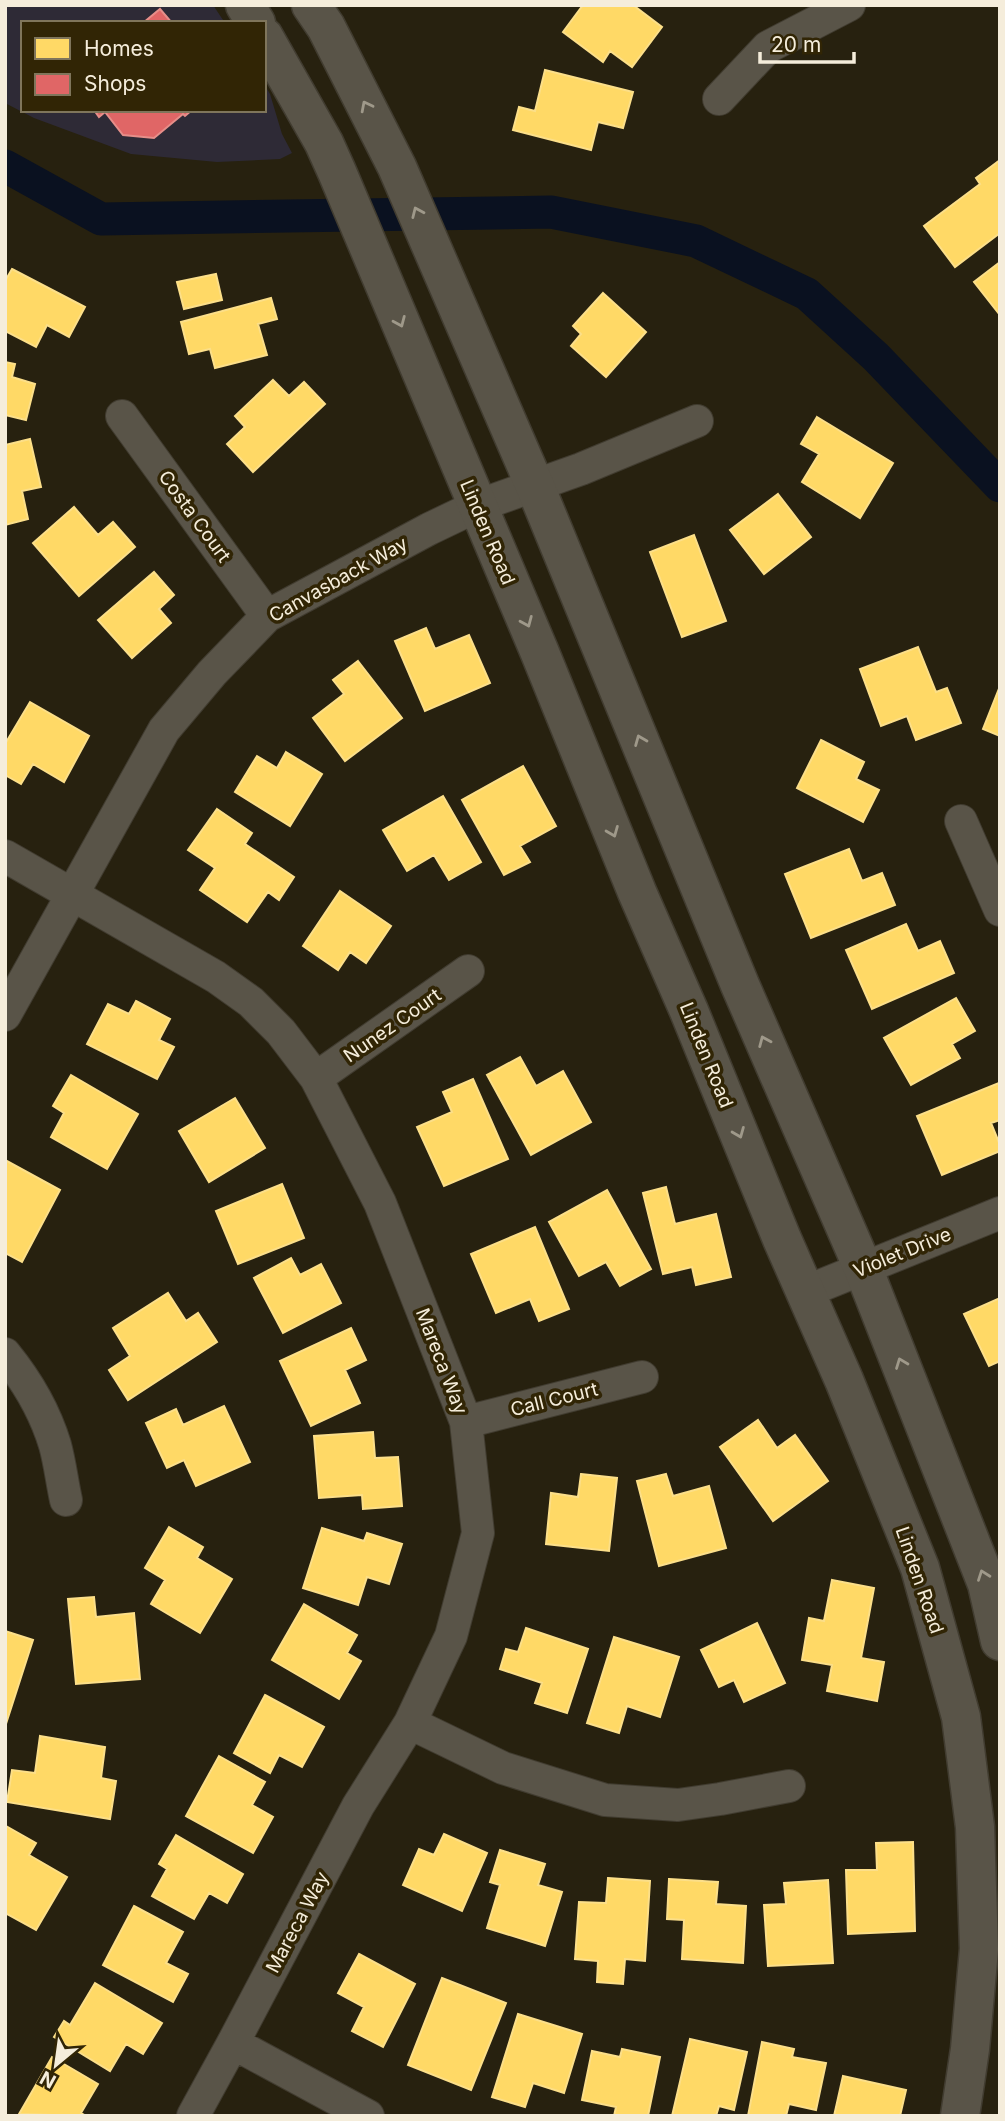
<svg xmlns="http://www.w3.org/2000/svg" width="1005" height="2121" font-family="Inter,sans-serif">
<rect width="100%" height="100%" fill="#27210f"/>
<path fill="#2e2a36" d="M5,5H213L225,23H23V110H264V84L270,94L282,134L292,153L280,159L217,162L131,154L34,118L5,103Z"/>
<path fill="#ffd966" stroke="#fcdf89" stroke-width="2" d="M583,5H633L662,27L632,67L610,51L603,62L563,32Z
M545,70L633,92L623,128L598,122L591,150L513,130L519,107L535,111Z
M1000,160V233L955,267L924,226L980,184L976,178Z
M1000,262V315L974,282Z
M12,269L85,307L69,337L47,325L36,347L5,331V281Z
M216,274L222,300L184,309L177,282Z
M603,293L646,332L606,377L571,346L581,334L573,326Z
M271,298L277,319L258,324L267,355L215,368L210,349L189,354L181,322Z
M5,362L15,364L12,377L35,384L26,420L5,415Z
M273,380L289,396L304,382L325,404L253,472L227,444L245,427L235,416Z
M817,417L893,463L860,518L802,482L819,454L801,444Z
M30,439L41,487L22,491L28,519L5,525V445Z
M778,494L811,537L764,574L730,530Z
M74,507L98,535L113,522L135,547L79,596L33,543Z
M694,535L726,621L682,637L650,552Z
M154,572L174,595L159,609L171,623L132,658L98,620Z
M426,628L435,649L469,635L490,683L425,711L395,641Z
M918,647L936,692L947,688L961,723L916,740L907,716L881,726L860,669Z
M358,661L402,718L345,761L313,718L344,694L333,680Z
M1000,686V736L983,729Z
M30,702L89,736L64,782L33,764L21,784L5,775V744Z
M821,740L864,762L856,779L879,790L863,822L797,788Z
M286,752L322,774L290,826L235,792L257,756L277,768Z
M523,766L556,826L520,846L530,862L504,875L462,800Z
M443,796L481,862L449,880L434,855L407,871L383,830Z
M217,809L252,833L245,844L294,877L279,900L268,892L247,922L200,890L215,868L188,850Z
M849,849L862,881L882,873L895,905L811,938L785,874Z
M340,891L391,926L366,963L350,952L338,970L303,946Z
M906,924L918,951L940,941L954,973L872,1009L846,950Z
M956,998L975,1031L952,1044L960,1058L911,1085L884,1038Z
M136,1001L170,1019L159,1040L174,1047L157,1079L87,1044L108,1004L129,1014Z
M520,1057L536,1086L563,1071L591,1122L531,1155L487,1075Z
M71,1075L138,1114L107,1169L51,1137L64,1113L53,1106Z
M473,1079L508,1159L444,1186L417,1127L452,1112L443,1092Z
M999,1083L1000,1120L991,1123L1000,1145V1151L942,1175L917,1116Z
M235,1098L265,1148L209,1182L179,1131Z
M5,1160L60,1190L22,1262L5,1253Z
M282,1184L304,1238L238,1264L216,1211Z
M666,1187L675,1224L716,1214L731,1277L696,1285L692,1267L663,1274L643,1193Z
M607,1190L651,1269L620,1286L606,1262L579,1276L549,1222Z
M535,1227L569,1309L539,1321L530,1299L496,1313L471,1254Z
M291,1258L300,1275L321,1264L341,1303L283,1333L254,1278Z
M168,1293L186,1321L198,1313L217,1342L128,1400L109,1370L130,1356L113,1328Z
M1000,1298V1361L989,1366L964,1314Z
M351,1328L366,1360L345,1370L360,1403L311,1426L280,1361Z
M224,1406L250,1462L196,1486L184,1460L167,1468L146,1423L176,1409L183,1425Z
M758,1420L777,1448L795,1435L828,1481L773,1521L720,1447Z
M373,1432L375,1458L398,1457L402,1506L363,1509L362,1495L319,1498L314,1436Z
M581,1474L617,1478L609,1551L546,1544L551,1493L578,1497Z
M666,1474L673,1496L709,1486L726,1548L659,1566L637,1481Z
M169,1527L203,1547L197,1558L232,1579L200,1633L151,1604L165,1580L145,1568Z
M322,1528L364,1541L367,1533L402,1544L389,1584L367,1577L358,1605L303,1588Z
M832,1580L874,1588L861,1658L884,1662L877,1701L827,1691L832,1665L802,1660L809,1618L824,1621Z
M94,1597L96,1617L134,1613L140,1679L76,1684L68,1599Z
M304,1604L357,1635L347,1653L361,1661L339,1699L272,1660Z
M757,1623L785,1683L744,1702L734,1680L719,1687L701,1650Z
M526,1628L588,1649L567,1713L535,1703L542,1683L500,1669L506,1649L518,1652Z
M5,1631L33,1640L5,1727Z
M614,1637L679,1657L660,1717L627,1706L619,1733L587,1723Z
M265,1695L324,1727L302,1767L279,1755L270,1773L234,1753Z
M40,1736L105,1747L101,1778L116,1781L110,1819L7,1802L12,1770L35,1773Z
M219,1756L265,1782L252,1805L273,1817L253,1853L186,1816Z
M6,1826L36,1843L29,1855L67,1877L36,1930L5,1913Z
M444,1834L487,1853L462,1911L403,1885L419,1849L434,1855Z
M176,1835L243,1874L227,1903L209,1893L194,1919L152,1896L167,1869L159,1864Z
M913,1842L915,1931L848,1934L846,1870H877L876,1843Z
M500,1850L545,1864L538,1885L562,1892L545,1946L487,1928L500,1885L490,1882Z
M608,1878L650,1881L645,1961L625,1959L623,1984L597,1982L598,1961L575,1959L579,1902L606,1903Z
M669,1879L718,1882L716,1904L746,1906L743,1963L682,1959L684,1920L667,1919Z
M828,1880L833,1963L768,1966L764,1905L786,1904L784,1883Z
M134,1906L183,1932L166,1963L188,1974L173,2002L103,1965Z
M359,1954L415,1984L383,2047L352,2031L364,2007L338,1993Z
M442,1978L506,2003L471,2090L408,2065Z
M95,1983L162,2023L143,2054L126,2044L110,2071L54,2037L64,2021L70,2025Z
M518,2014L582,2034L564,2093L533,2083L525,2107L492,2097Z
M690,2039L747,2052L734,2110L719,2106L716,2116H672Z
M762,2042L794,2049L792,2057L826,2063L816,2110L789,2104L786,2116H748Z
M622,2049L660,2057L648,2116H614L616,2107L582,2100L592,2051L620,2057Z
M52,2057L98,2084L81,2113L86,2116L19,2114Z
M843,2076L906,2090L900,2116H834Z"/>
<path fill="#e06666" stroke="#e68e89" stroke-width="2" d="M160,9L172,23H143Z
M94,110H192L185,116L183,114L154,138L123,135L105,112L99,117Z"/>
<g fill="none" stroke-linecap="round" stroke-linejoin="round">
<path stroke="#0a1120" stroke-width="33" d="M5,166L101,219L551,212L696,241L807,294L876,357L1000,486"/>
<g stroke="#413c30" stroke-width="34">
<path id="street" d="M719,99L768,47L849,5
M122,416L267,616
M961,821L1000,910
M5,856L216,977L251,1002L281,1032L316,1078L380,1203L466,1422L478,1533L451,1636L410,1723L358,1806L233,2043L193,2116
M5,1015L164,730L212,673L267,616L429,529L477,506L581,469L697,421
M316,1078L468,971
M805,1292L1000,1213
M5,1354C27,1381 45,1412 55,1445C60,1463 62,1482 66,1500
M466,1422L642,1377
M410,1723L503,1768L605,1800L678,1805L720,1799L789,1786
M233,2043L368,2116"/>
</g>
<g stroke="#413c30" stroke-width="41">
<path id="secondary" d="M245,5L256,23
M311,5L326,27L397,167L535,486L740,985L863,1268L987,1584L1000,1641
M264,37L324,143L337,172L540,653L637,892L689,1011L782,1239L844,1380L920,1568L961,1717L975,1827L979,1949L970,2049L960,2116"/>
</g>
<use href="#street" stroke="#595448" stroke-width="32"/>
<use href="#secondary" stroke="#595448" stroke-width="38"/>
</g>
<defs><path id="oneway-chevron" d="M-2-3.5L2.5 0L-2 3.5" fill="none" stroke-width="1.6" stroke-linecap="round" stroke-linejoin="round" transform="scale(1.75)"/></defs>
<g stroke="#9f998a">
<use href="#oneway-chevron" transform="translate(366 106) rotate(-117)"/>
<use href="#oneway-chevron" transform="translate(417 212) rotate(-114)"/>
<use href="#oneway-chevron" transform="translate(400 322) rotate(67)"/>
<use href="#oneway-chevron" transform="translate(527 622) rotate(67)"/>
<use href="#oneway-chevron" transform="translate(640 740) rotate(-112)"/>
<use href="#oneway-chevron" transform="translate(613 832) rotate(68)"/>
<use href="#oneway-chevron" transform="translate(764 1041) rotate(-113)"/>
<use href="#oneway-chevron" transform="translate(739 1133) rotate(68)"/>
<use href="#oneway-chevron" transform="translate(901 1363) rotate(-111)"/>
<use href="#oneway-chevron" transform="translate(983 1575) rotate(-110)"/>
</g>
<g text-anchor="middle" stroke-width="7" stroke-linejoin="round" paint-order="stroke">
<g font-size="19" fill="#f5eddb" stroke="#312505">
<text transform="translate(195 516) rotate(54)" y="7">Costa Court</text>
<text transform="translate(488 532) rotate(67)" y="7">Linden Road</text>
<text transform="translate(338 579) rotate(-29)" y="7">Canvasback Way</text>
<text transform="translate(392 1025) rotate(-35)" y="7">Nunez Court</text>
<text transform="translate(707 1055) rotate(68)" y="7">Linden Road</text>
<text transform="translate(902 1252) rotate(-22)" y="7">Violet Drive</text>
<text transform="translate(442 1361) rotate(69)" y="7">Mareca Way</text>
<text transform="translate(554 1399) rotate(-14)" y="7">Call Court</text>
<text transform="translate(920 1580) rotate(71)" y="7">Linden Road</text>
<text transform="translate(297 1922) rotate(-62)" y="7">Mareca Way</text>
</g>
</g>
<rect width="1005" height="2121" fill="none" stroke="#f5eddb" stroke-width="14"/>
<rect x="21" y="21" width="245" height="91" fill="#312505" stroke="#7f755b" stroke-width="2"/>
<rect x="35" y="38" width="35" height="21" fill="#ffd966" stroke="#7f755b" stroke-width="2"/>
<text x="84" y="56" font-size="21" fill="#f5eddb">Homes</text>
<rect x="35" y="74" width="35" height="21" fill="#e06666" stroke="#7f755b" stroke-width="2"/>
<text x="84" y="91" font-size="21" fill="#f5eddb">Shops</text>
<g transform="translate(56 2065) rotate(209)" stroke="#312505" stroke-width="5" paint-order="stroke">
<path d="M0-5L12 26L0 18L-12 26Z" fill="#f5eddb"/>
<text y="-10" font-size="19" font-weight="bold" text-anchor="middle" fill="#f5eddb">N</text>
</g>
<path d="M760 52v10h94v-10" fill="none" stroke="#f5eddb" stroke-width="3.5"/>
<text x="771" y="52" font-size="21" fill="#f5eddb" stroke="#312505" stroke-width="5" paint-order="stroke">20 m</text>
</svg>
